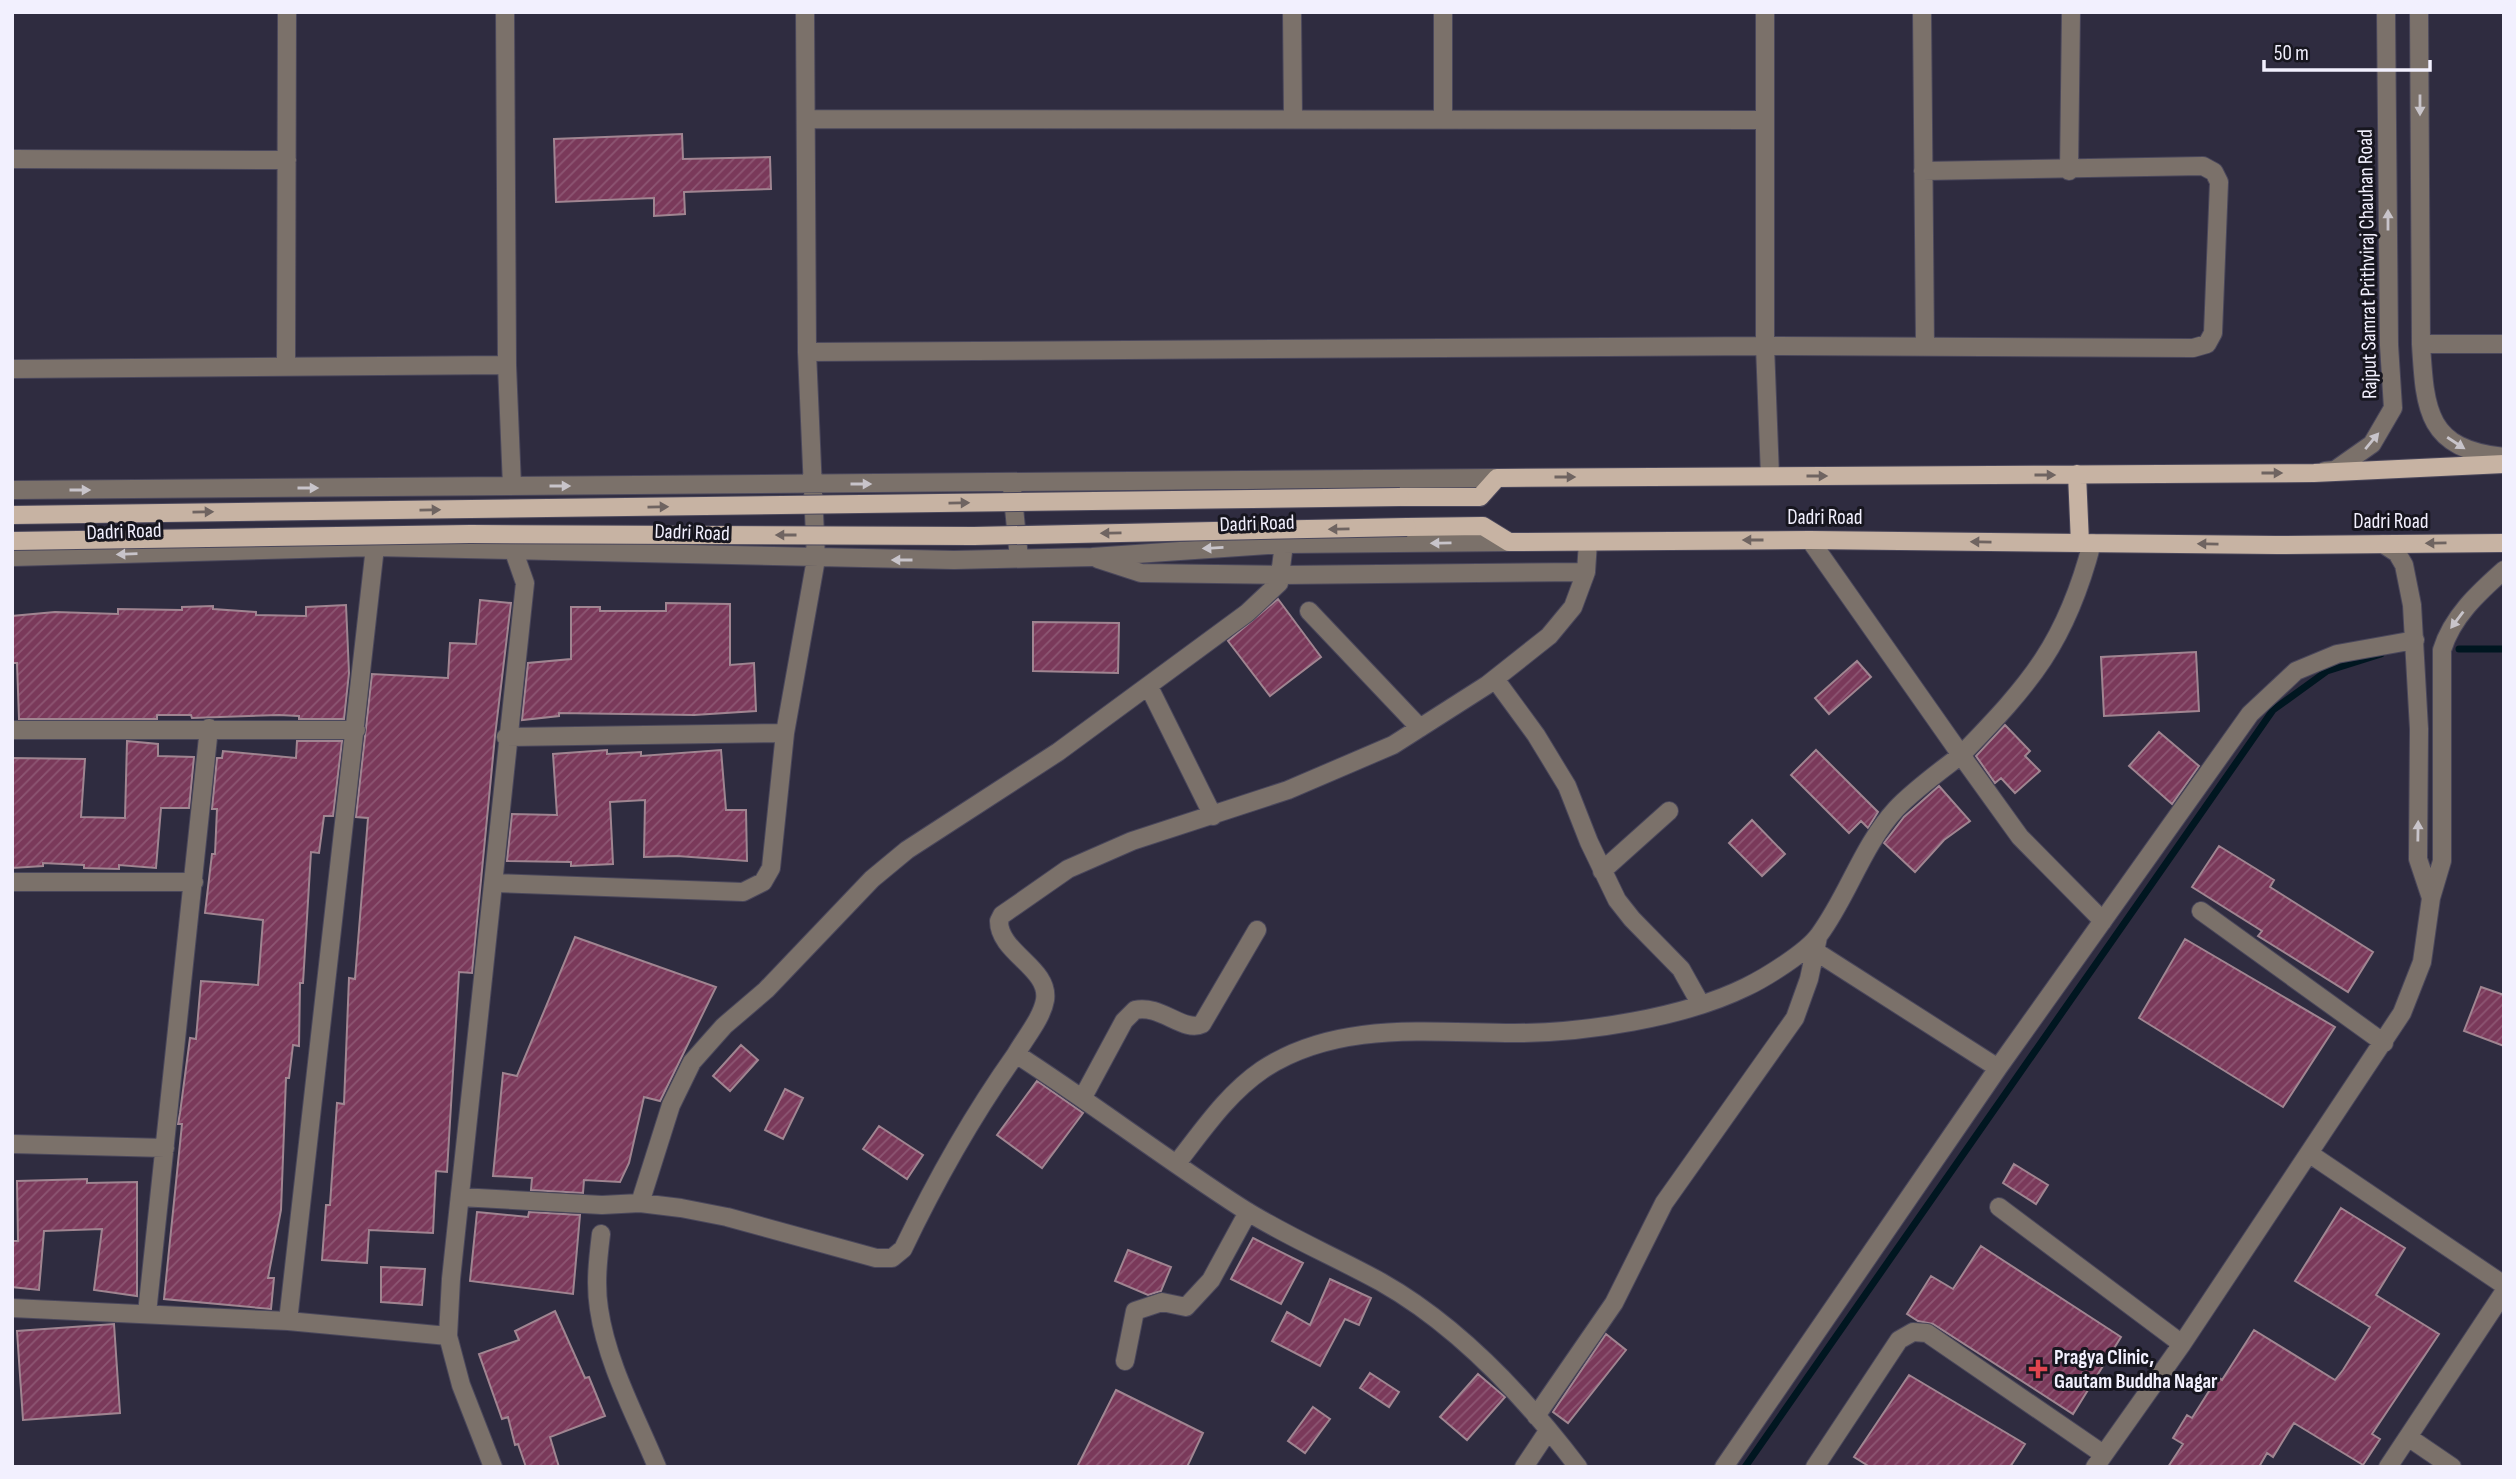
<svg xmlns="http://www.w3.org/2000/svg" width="2516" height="1479" font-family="'Sofia Sans Condensed',sans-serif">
<defs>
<pattern id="building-hatch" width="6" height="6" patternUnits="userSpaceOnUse" patternTransform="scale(1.75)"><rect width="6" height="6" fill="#7a395a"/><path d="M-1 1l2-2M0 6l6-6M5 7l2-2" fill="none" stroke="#8d5673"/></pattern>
</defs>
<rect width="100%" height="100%" fill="#2f2c40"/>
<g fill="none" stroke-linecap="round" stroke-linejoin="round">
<path stroke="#001620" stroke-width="7" d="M2459,649H2504
M1745,1467L2273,710L2327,671L2381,654"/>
</g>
<path fill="url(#building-hatch)" stroke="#a08591" stroke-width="2" d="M682,134L683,159L770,157L771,189L684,192L685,214L654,216V198L556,202L554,139Z
M1278,599L1321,657L1270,696L1228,641Z
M480,600L511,603L495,736L472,973L459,972L447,1172L436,1171L433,1233L369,1230L367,1263L322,1260L326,1205H330L337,1103L344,1104L349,978L355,979L368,818L356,817L372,674L448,678L450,643L476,644Z
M666,603L730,604V665L754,663L756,711L694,715L559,713V716L522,720L528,663L571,659V607H600V611H666Z
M346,605L349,673L344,719H299V716L279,715L192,718L191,715H157V719H19L17,663H12V616L55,612L118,614V609L182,610V607L213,606V609L256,612V615L306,616V607Z
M1033,622L1119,623L1118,673L1033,671Z
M2196,652L2199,711L2104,716L2101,657Z
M1857,661L1871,677L1829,714L1815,698Z
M2005,725L2030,751L2025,756L2040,771L2015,793L2001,778L1995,783L1976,756Z
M2159,732L2199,766L2172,804L2129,766Z
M127,741L158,744V756L194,757L189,808H161L156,868L119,865V869L84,868V865L43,863V866L12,868V758L85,759L81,817L125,818Z
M297,741H342L333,816H324L319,853L311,852L303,983H300L299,1046L293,1045L289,1078H286L281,1210L268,1278H274L271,1309L164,1299L182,1124H178L180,1113L190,1038L196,1039L201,981L258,985L263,920L205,913L212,854H215L217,809H212L217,758H222L223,751L296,758Z
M607,750V754L641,752V756L721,750L726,810H746L747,861L677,856L644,857L645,800L610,802L613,864L571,866V862L507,861L512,814L557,815L553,754Z
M1816,750L1878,812L1868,828L1861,821L1849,833L1791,775Z
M1939,786L1970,821L1944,840L1915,872L1884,843L1904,817Z
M1752,820L1785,854L1762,876L1729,843Z
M2219,846L2274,880L2270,887L2373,952L2348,992L2258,936L2262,931L2192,887Z
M575,937L716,987L660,1101L644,1097L629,1163L620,1182L584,1180L583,1193L531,1190L532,1178L493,1176L503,1073L517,1076Z
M2185,939L2335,1027L2283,1107L2139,1018Z
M2481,987L2504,995V1046L2464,1031Z
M741,1045L758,1060L730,1091L713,1076Z
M1037,1081L1083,1113L1042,1168L997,1135Z
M785,1089L803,1098L783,1139L765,1130Z
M879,1126L923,1155L907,1179L863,1149Z
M2014,1164L2048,1185L2036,1204L2003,1183Z
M87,1179V1183L137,1182V1296L94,1290L102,1229L44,1231L39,1290L12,1287V1241H18L17,1181Z
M2341,1208L2405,1248L2376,1295L2439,1334L2372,1434L2380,1439L2363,1465L2294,1423L2273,1457L2267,1453L2259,1467H2168L2183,1444L2173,1438L2187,1415L2192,1418L2218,1377L2222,1380L2254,1330L2335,1380L2343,1370L2370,1327L2295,1281Z
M477,1212L528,1217L529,1212L580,1215L573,1294L470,1281Z
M1253,1238L1303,1263L1281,1304L1231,1279Z
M1981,1246L2121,1337L2073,1414L1933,1324L1918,1321L1907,1314L1931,1276L1953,1289Z
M1128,1250L1171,1267L1161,1291L1148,1295L1115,1281Z
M381,1267L425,1269L422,1305L381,1302Z
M1330,1279L1371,1298L1359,1325L1345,1319L1320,1366L1272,1341L1287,1312L1310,1325Z
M555,1311L585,1378L589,1377L605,1416L550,1437L559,1467H526L518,1444L515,1445L508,1417L502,1419L479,1354L519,1340L515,1331Z
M114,1324L120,1413L23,1420L17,1331Z
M1606,1334L1626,1350L1568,1423L1553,1412Z
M1370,1373L1399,1392L1389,1407L1360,1388Z
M1478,1374L1505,1397L1467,1440L1440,1417Z
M1909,1375L2025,1444L2010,1467H1870L1854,1457Z
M1116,1390L1203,1433L1187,1467H1077Z
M1313,1407L1330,1419L1305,1453L1288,1441Z"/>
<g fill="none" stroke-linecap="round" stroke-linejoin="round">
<g stroke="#4a475b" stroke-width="20">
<path id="minor" d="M505,12L507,365L512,486
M1292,12L1293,119
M1765,12V346L1770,476
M1922,12L1925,346
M2419,12L2421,344C2425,411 2427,449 2504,457
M806,119L1765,120
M1443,119V12
M12,159L287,160
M2069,171L2071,12
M2421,344H2504
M807,352L1765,346L2193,348L2207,344L2213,333L2219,182L2214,172L2203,166L1923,171
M286,367L287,12
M12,369L507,365
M2325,471L2335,470L2372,444L2393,408L2389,345L2386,12
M1012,488L1019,558
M12,490L1497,478
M2092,543C2066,643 2031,683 1961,755L2020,837L2103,921
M2383,544L2397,553L2404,565L2412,605L2419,729L2418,859L2431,898
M12,557L375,547L954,560L1092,557L1284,544L1509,542
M1098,559L1141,573L1281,575L1586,572
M1309,611L1420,728
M1495,679L1536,735L1567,786L1589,842L1617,900L1632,919L1681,969L1700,1003
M1149,687L1213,816
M12,730H356
M785,733L816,559L807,352L805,12
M1602,871L1669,811
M12,882H194
M495,883L743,892L763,882L771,868L785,733L506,737
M2201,911L2384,1043
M1815,951L1998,1068
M1083,1097L1124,1021L1135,1010C1160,1004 1184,1033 1202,1024L1257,930
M12,1144L165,1148
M2310,1154L2504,1285
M1177,1163C1203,1130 1227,1094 1262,1070C1337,1020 1430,1033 1514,1033C1584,1033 1683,1018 1746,987C1765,978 1807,952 1819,935C1848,896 1862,846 1896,809C1915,789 1939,772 1961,755L1810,540
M460,1197L602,1205L640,1203L681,1208L727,1217L876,1258H892L903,1249C936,1180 972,1116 1016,1054
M640,1203L671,1105L692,1062L724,1026L766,990L872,879L907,850L1058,752L1247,613L1279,583L1284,544
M1999,1207L2182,1344
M601,1234C598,1259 595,1284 599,1309C607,1364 636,1416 657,1467
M12,1308L288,1321L448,1336
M147,1313L209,728
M288,1321L375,547
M1125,1361L1135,1311L1162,1302L1186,1307L1211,1280L1248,1212
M1536,1416L1614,1303L1664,1203L1795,1018L1809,979L1818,937
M2408,1437L2452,1467
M493,1467L461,1385L448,1336L451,1279L525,583L513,549
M1524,1467L1548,1431
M1578,1467C1524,1396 1459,1326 1381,1282C1334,1256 1285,1236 1240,1207C1164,1158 1092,1103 1016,1054C1025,1038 1042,1018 1045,1000C1050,968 999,953 999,921L1002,915L1068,869L1132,841L1288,790L1393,745L1487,685L1549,636L1573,607L1586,572L1588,542
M1724,1467L1998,1068L2250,714L2296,671L2337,654L2415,640
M1815,1467L1899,1340L1913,1332L1927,1333L2103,1454
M2095,1467L2182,1344L2402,1013L2422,962L2431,898L2442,861V650C2452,617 2478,593 2504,570
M2388,1467L2504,1292"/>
</g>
<g stroke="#4a475b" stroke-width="20">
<path id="major" d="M2077,474L2080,543
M1400,497H1480L1497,478L2314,473L2504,464
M1407,527L1483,526L1509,542L1810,540L2276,545L2504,543"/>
</g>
<use href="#minor" stroke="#7b716a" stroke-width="18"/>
<use href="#major" stroke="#c7b3a3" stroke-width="18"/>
<g stroke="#4a475b" stroke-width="20" stroke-linecap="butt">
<path id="major-bridge" d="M12,515L1400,497
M12,541L470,534L974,536L1407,527"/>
</g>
<use href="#major-bridge" stroke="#c7b3a3" stroke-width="18"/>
</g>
<defs><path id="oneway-solid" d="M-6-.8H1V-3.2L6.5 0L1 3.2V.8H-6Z" transform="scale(1.75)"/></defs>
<g fill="#c8c4ca">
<use href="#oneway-solid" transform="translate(2420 105) rotate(90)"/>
<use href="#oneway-solid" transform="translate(2388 220) rotate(-90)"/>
<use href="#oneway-solid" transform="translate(2372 441) rotate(-50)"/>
<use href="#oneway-solid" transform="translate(2456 443) rotate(33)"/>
<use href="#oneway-solid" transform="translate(861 484)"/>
<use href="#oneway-solid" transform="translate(560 486)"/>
<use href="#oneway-solid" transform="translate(308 488)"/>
<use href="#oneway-solid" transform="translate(80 490)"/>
<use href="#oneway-solid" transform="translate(1441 543) rotate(179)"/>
<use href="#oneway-solid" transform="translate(1213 548) rotate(177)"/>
<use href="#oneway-solid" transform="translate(127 554) rotate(178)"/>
<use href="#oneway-solid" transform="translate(902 560) rotate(180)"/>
<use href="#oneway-solid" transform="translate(2457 620) rotate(127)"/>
<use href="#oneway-solid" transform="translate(2418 831) rotate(-89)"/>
</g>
<g fill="#6f6461">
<use href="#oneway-solid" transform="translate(2272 473)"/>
<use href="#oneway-solid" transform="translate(2045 475)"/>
<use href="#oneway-solid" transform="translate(1817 476)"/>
<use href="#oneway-solid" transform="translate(1565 477)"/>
<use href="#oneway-solid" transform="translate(959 503) rotate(-1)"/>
<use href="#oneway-solid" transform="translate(658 507) rotate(-1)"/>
<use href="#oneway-solid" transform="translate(430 510) rotate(-1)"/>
<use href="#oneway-solid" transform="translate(203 512) rotate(-1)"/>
<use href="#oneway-solid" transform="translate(1339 529) rotate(179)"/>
<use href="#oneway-solid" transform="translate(1111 533) rotate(179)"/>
<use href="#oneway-solid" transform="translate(786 535) rotate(-180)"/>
<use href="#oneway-solid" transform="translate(1753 540) rotate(180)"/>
<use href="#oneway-solid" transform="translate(1981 542) rotate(-179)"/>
<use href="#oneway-solid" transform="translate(2436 543) rotate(179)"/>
<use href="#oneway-solid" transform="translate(2208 544) rotate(-179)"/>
</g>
<path fill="#e0444e" stroke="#17161f" stroke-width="2.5" d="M2034.5 1358.5h7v7h7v7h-7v7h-7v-7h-7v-7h7z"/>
<g text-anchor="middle" stroke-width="6" stroke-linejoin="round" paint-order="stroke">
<g font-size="21" fill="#f2f0fe" stroke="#17161f">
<text transform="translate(2367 264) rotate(-91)" y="7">Rajput Samrat Prithviraj Chauhan Road</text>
<text x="1825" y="524">Dadri Road</text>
<text x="2391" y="528">Dadri Road</text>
<text transform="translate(1257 523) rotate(-2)" y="7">Dadri Road</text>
<text transform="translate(124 531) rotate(-2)" y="7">Dadri Road</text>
<text transform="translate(692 532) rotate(2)" y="7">Dadri Road</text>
</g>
<g font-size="21" font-weight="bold" fill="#f2f0fe" stroke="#17161f" text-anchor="start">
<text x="2054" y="1364">Pragya Clinic,<tspan x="2054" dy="24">Gautam Buddha Nagar</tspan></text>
</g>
</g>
<rect width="2516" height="1479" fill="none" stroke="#f2f0fe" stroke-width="28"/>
<path d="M2264 60v10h166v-10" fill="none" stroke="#f2f0fe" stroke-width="3.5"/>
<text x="2274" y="60" font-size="21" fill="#f2f0fe" stroke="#17161f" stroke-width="5" paint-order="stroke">50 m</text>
</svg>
